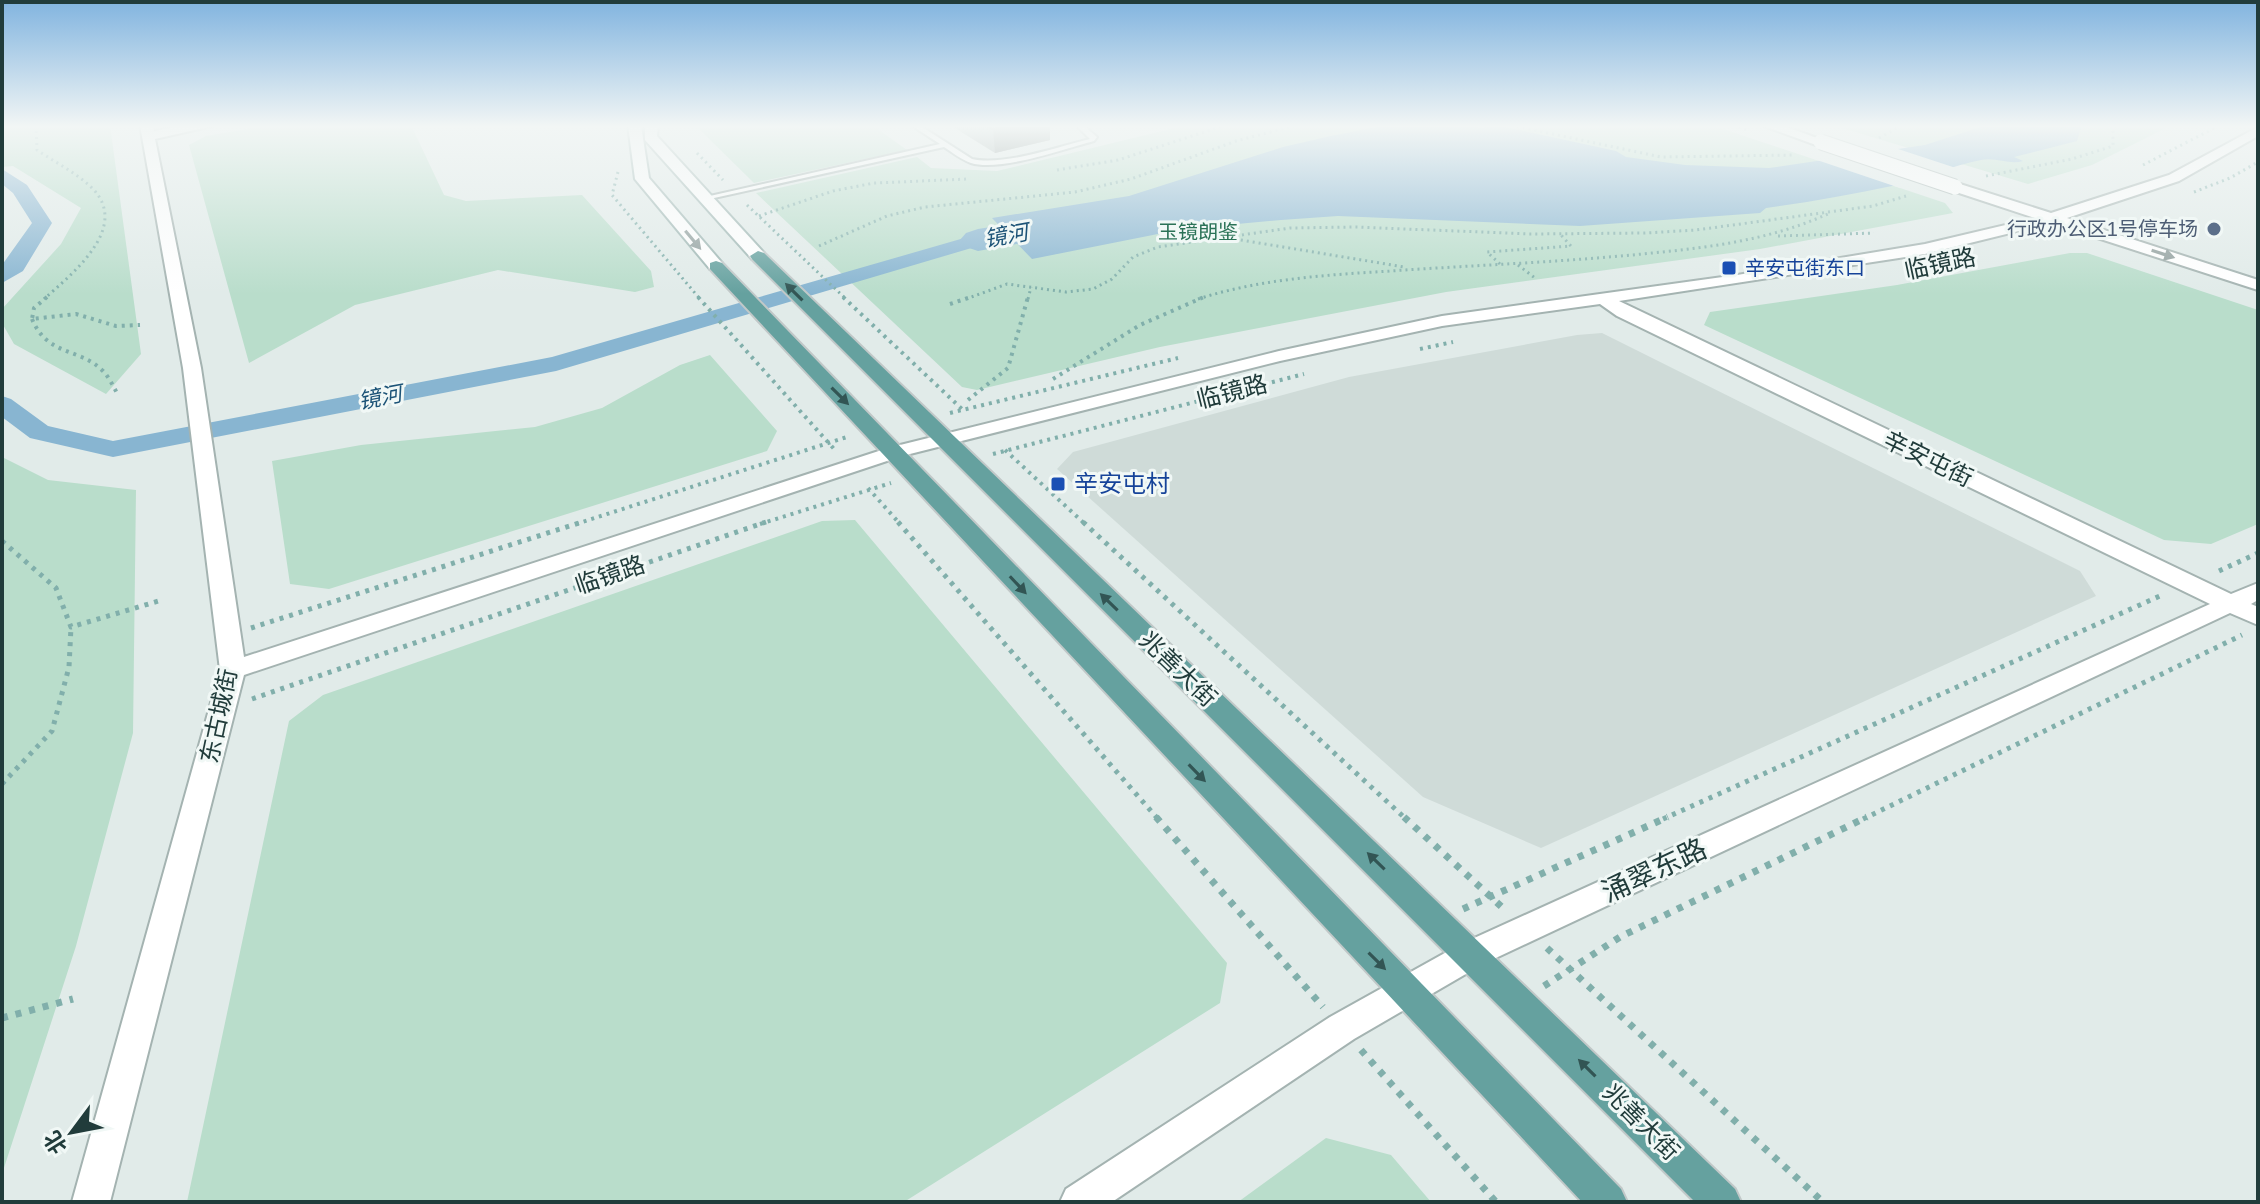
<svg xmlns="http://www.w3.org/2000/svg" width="2260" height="1204" font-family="Helvetica,'Noto Sans SC',sans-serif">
<rect width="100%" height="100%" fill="#e1ebe9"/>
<path fill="#cfdbd8" d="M1602,333L2080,571L2096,596L1541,848L1423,797L1057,469L1073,452L1349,377L1577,335Z"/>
<path fill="#b9ddcb" d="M2,125H110L141,354L106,394L14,344L2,323V309L61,244L81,208L13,166L2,167Z
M270,125H411L444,195L466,201L582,195L651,271L654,287L635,292L498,270L355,305L249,363L189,145L206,136Z
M695,125H872L907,150L754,183Z
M1187,125H1711L1945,203L1953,213L1760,249L1446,292L1160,347L977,390L962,387L756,193L917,157L931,168L997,171Z
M1832,125H2172L2092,165L2028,184Z
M2070,253H2087L2258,310V524L2211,544L2164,540L1704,325L1710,312L1897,285Z
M710,355L777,431L767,451L329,589L290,584L272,461L361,445L535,427L602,408L680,365Z
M2,457L48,480L136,490L133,733L76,946L2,1174Z
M855,520L1227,963L1220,1003L904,1202H187L289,721L323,695L822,521Z
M1326,1138L1391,1155L1431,1202H1238Z"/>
<path fill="#88b5d1" d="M1466,125L1484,128L1485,125H1496L1616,151L1626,157L1685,165L1769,168L1925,145L1987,125H2082L2077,141L2014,157L2023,161C2010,165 1996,157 1981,160C1951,166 1922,179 1892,186C1850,195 1809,202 1766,208L1760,213L1580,226L1338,216L1281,220L1183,229L1032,259L992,218L1129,196L1283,147L1331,136L1381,126Z"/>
<path fill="#e1ebe9" d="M1889,146L1962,170L1900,188L1814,159Z"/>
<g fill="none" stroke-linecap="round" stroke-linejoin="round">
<path fill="#88b5d1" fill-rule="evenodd" d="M2,169L27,185L52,223L23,271L2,283V265L32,223L13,193L2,184Z
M978,234L985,236L988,240L985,244L556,371L113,457L30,438L2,417V396L11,399L48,426L113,441L552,357Z"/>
<path fill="#88b5d1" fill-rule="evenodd" d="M1080,213L1092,216L1097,223L1092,230L978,251L966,247L960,240L966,233L978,229Z"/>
<g stroke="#a4b3b1" stroke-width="4">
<path id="service" d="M911,125H919L972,159C1004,166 1057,147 1090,139L1076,125H1083L1097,137L1094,141C1064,149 1000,172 971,163C962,160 953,153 944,147L705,200L701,198L940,144Z"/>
</g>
<g stroke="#a4b3b1" stroke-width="4">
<path id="tertiary" d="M140,125H153L154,131L187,125H217L155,139L201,368L244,657L888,448L1279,351L1442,316L1737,275L1925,244L2035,218L1950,190V184H1960L2051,213L2169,175L2258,127V136L2179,181L2067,218L2258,280V290L2051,223L1925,254L1619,301L2231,594L2258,583V600L2251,604L2258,607V625L2230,613L1483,964L1354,1039L1112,1202H1060L1066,1189L1330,1017L1461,944L2210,604L1617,316L1600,304L1442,326L1280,361L902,456L244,675L110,1202H72L220,670L183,368Z
M1761,125H1781L1828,142L1816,145Z"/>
</g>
<g stroke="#9fb7b4" stroke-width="4">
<path id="secondary" d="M628,125H641L649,178L722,263V269H710L635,179Z
M645,125H658L657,136L764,253V259H752L645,140Z"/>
</g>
<g stroke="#c1c8c8" stroke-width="4">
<path id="primary" d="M758,251L764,253L1735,1189L1741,1202H1695L752,259L750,256Z
M716,261L722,263L1621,1189L1627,1202H1582L710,269V263Z"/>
</g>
<path stroke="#81afab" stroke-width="3" stroke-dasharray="2 4" stroke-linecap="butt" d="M36,125L37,150C56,163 77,173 93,189C130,228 72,274 44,299
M1511,125L1661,157L1794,155
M1733,125L1747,130
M1879,138L1902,125
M697,153L723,180
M2143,165L2220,125
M1057,170L1118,160L1226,125
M618,172L612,195L700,299
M1986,176L2072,159L2113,146V128L2116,125
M2194,192L2230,178L2258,162
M747,205L846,299
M759,216L833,191L874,183L968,179
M1778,236L1874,233
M1229,238L1404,267
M819,246L887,216L925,207L1075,192L1131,179L1236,141L1297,125
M1500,264L1487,252L1571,246L1560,234
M1518,265L1535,278
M966,299L1007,284L1066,292L1093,289L1112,279L1133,257L1158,247L1290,228L1356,227L1531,234L1645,233L1696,230L1873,206L1906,196
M1028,299L1031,287
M1198,299C1260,279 1325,275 1390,271C1478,265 1565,262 1652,253C1714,247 1773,239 1830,213"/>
<path stroke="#81afab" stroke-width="4" stroke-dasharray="3 5" stroke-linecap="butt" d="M47,297L34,308L32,319L76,314L116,326L140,325
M698,297L835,450
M843,297L963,410
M950,304L971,297
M32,319C48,357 79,347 103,371C109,377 113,386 117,393
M1420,349L1453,342
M1053,379L1140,325L1204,297
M968,400L1008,368L1028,297
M950,413L1178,358
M1005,450L1085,524
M993,454L1304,374
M868,488L900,524
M576,524L847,437
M760,524L891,483"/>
<path stroke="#81afab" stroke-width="5" stroke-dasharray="4 6" stroke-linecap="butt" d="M898,522L1158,819
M1083,522L1406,819
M2,541L56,588L71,627L162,600
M2219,571L2258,553
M251,628L582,522
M252,699L766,522
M2,784L52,731L69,667L71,627
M1663,819L2162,595
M1863,819L2242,635"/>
<path stroke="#81afab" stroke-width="7" stroke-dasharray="6 8" stroke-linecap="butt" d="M1156,817L1323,1007
M1404,817L1504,909
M1463,909L1668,817
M1547,948L1823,1202
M1544,986L1620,937L1867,817
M2,1018L73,999
M1361,1050L1496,1202"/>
<use href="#service" fill="#fff" fill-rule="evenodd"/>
<use href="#tertiary" fill="#fff" fill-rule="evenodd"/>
<use href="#secondary" fill="#fff" fill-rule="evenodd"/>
<use href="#primary" fill="#65a19f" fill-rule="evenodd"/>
<g stroke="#a4b3b1" stroke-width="17" stroke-linecap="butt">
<path id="tertiary-bridge" d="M1821,142L1955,187"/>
</g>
<use href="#tertiary-bridge" stroke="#fff" stroke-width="15"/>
</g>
<path fill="#9daaa8" d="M950,125H1050V140L995,153Z"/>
<path fill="#7f8b88" d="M1011,125H1050V140L995,153L993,129Z"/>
<path fill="#b6c6c3" stroke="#7f8b88" stroke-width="2" d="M986,125H1011L993,129Z"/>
<defs><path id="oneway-solid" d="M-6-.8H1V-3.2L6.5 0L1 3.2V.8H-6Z" transform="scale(2)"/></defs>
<g fill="#909e9d">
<use href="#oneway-solid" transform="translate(693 240) rotate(50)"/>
<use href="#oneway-solid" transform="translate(2163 254) rotate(18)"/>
</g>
<g fill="#325554">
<use href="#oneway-solid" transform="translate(794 292) rotate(-135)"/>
<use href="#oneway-solid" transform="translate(840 396) rotate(45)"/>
<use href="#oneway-solid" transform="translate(1018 585) rotate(47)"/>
<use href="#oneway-solid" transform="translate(1109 602) rotate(-136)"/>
<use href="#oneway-solid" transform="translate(1197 773) rotate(46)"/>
<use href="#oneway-solid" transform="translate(1376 861) rotate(-136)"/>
<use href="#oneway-solid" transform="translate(1377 961) rotate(45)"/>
<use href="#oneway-solid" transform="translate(1587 1068) rotate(-135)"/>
</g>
<linearGradient id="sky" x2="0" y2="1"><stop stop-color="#81b4df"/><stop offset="0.43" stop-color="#f2f6f5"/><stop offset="1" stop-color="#f2f6f5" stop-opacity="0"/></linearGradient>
<rect width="2260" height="294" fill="url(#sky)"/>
<circle fill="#5c6f8a" stroke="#f1f8f6" stroke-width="3" cx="2214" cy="229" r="8"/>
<g fill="#1a4fb4" stroke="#f1f8f6" stroke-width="3">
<rect x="1721" y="260" width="16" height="16" rx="4"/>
<rect x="1050" y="476" width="16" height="16" rx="4"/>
</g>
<g text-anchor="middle" stroke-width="6" stroke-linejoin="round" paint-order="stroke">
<g font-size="20" fill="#4e5e75" stroke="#f1f8f6" text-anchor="end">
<text x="2198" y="236">行政办公区1号停车场</text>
</g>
<g font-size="20" fill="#2b7257" stroke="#f1f8f6">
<text x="1198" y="239">玉镜朗鉴</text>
</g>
<g font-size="20" fill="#164399" stroke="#f1f8f6" text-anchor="start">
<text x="1745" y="275">辛安屯街东口</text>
</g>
<g font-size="22" font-style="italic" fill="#1c5377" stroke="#f1f8f6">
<text transform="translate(1006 235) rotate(-10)" y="8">镜河</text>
<text transform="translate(380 397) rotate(-11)" y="8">镜河</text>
</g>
<g font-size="24" fill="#213c3b" stroke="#f1f8f6">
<text transform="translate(1940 264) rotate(-12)" y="8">临镜路</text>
<text transform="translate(1232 392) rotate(-14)" y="8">临镜路</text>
<text transform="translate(1928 459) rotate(26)" y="8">辛安屯街</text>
<text transform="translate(610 575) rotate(-19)" y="8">临镜路</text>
<text transform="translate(1178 669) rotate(44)" y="8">兆善大街</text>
<text transform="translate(219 716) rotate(-78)" y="8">东古城街</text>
<text transform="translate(1641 1122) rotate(45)" y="8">兆善大街</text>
</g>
<g font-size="24" fill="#164399" stroke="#f1f8f6" text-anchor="start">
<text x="1074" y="492">辛安屯村</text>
</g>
<g font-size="28" fill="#213c3b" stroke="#f1f8f6">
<text transform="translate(1654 870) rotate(-25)" y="10">涌翠东路</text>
</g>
</g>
<rect width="2260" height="1204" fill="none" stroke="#213c3b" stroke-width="8"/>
<g transform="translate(72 1132) rotate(238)" stroke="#f1f8f6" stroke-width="6" paint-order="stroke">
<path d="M0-6L14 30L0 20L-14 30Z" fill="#213c3b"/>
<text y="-12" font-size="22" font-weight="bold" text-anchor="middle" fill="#213c3b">北</text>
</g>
</svg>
